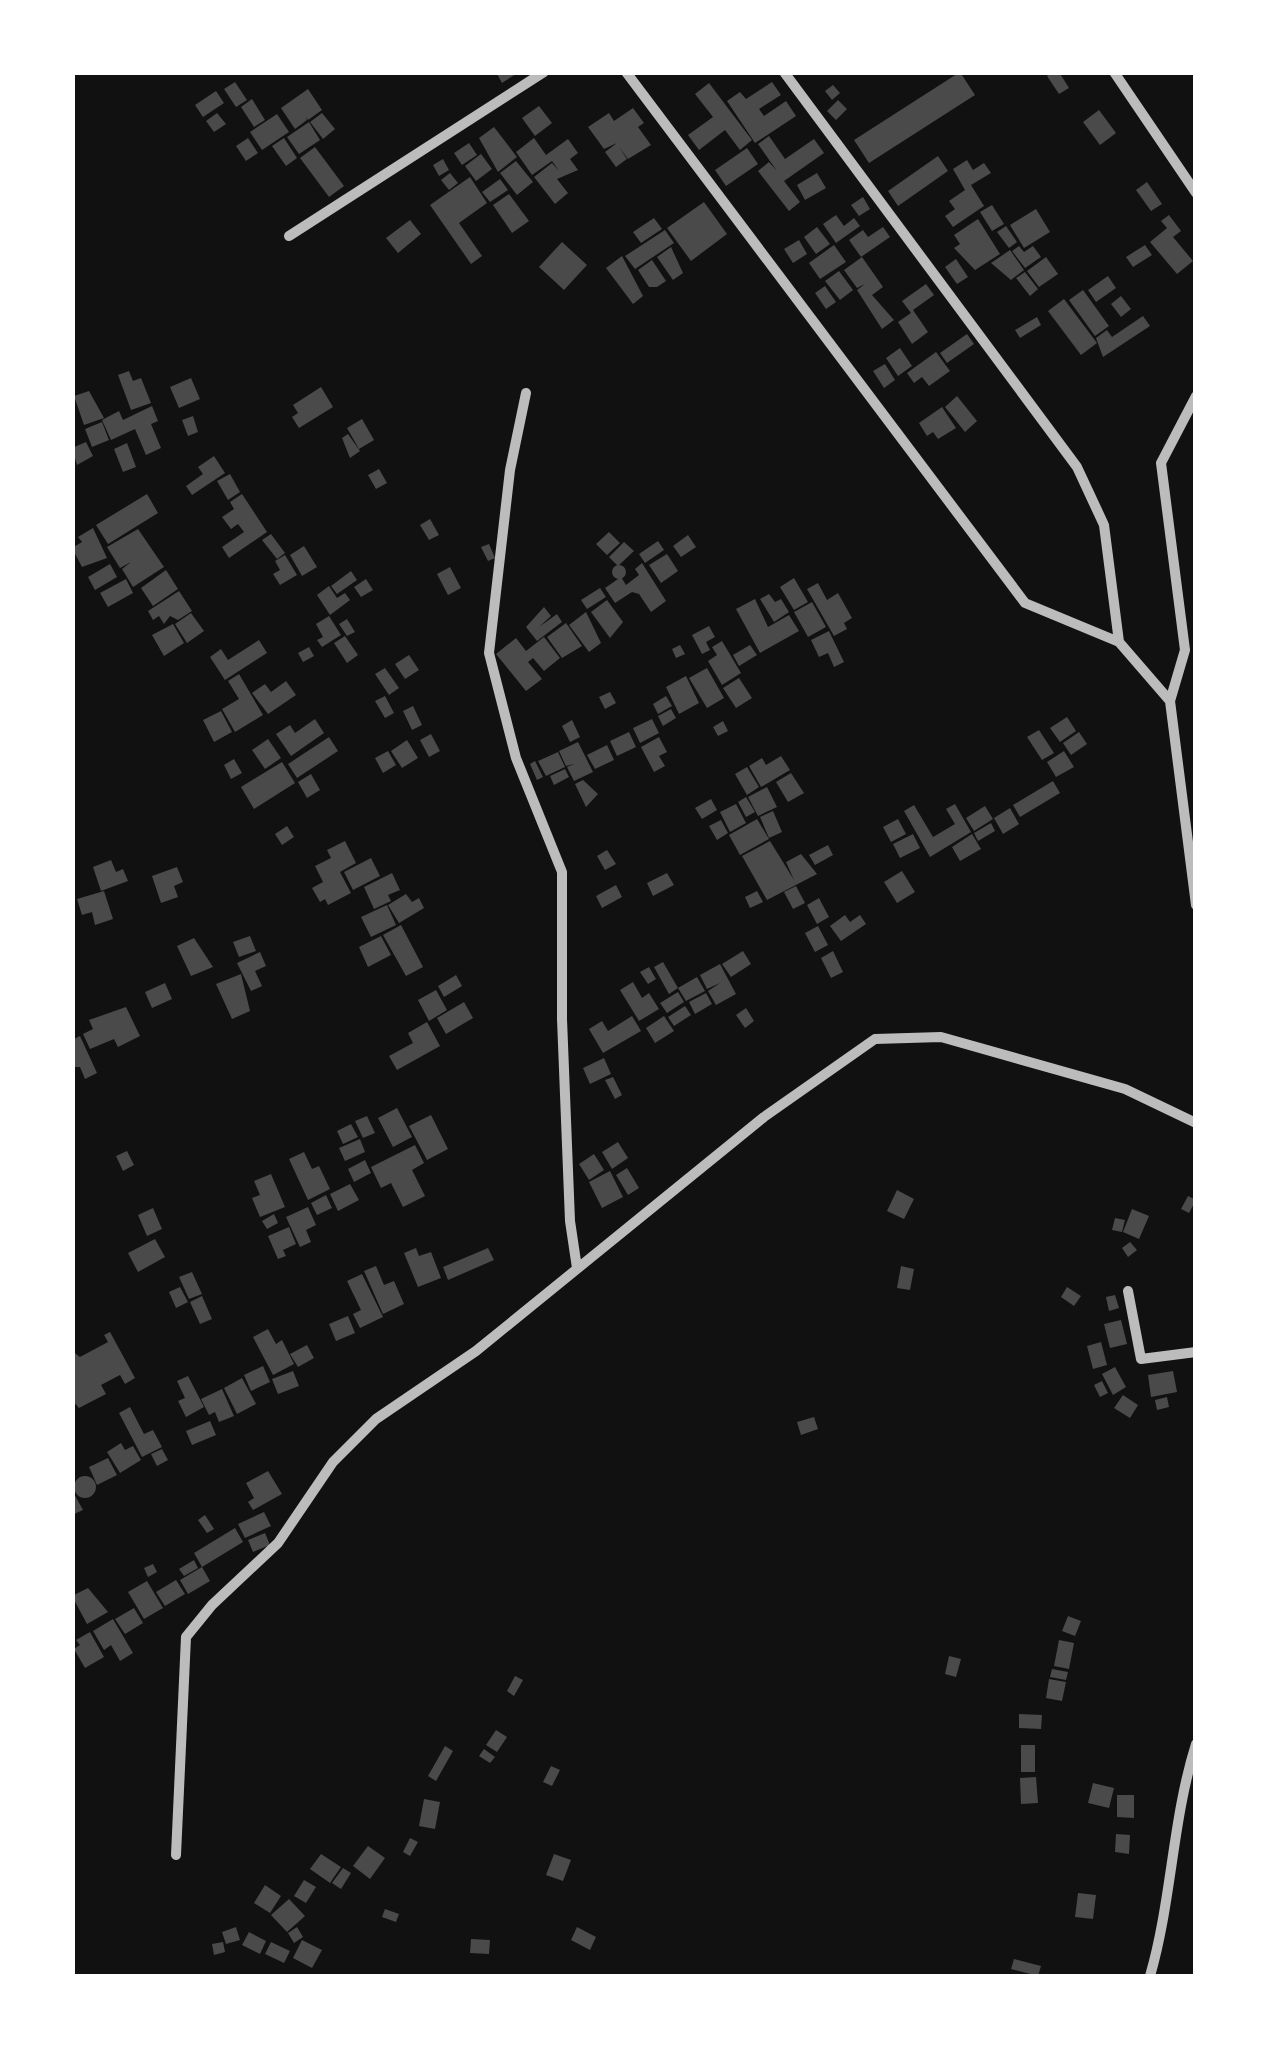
<svg xmlns="http://www.w3.org/2000/svg" width="1268" height="2049" font-family="Karla,sans-serif">
<rect width="100%" height="100%" fill="#111"/>
<path fill="#4a4a4a" d="M496,72H519L502,83Z
M960,72L975,95L869,163L854,140Z
M1053,72H1059L1069,88L1059,94L1047,76Z
M235,82L247,100L236,107L224,89Z
M772,82L781,95L759,109L764,116L786,101L796,116L755,143L727,101L740,92L746,99Z
M709,83L752,140L740,150L725,130L699,150L688,135L713,117L695,94Z
M833,85L840,93L832,100L825,91Z
M308,89L322,110L308,120L306,117L307,120L295,129L281,108Z
M216,91L224,103L203,117L195,105Z
M252,99L265,120L254,127L241,107Z
M838,100L847,109L836,120L827,111Z
M539,106L552,123L535,136L522,118Z
M633,108L644,123L638,127L651,145L628,159L619,147L627,159L616,167L605,152L617,143L604,149L588,127L609,113L614,121Z
M1099,110L1116,133L1100,145L1083,122Z
M217,113L226,124L214,132L206,121Z
M322,113L335,129L323,139L310,122Z
M277,114L289,132L262,150L250,132Z
M309,122L320,140L299,154L287,137Z
M494,127L517,157L498,172L479,138Z
M769,136L785,159L814,139L824,153L784,181L800,202L789,211L758,171L769,162L777,171L758,144Z
M248,138L258,153L246,161L236,146Z
M284,138L297,158L286,166L272,146Z
M534,138L546,155L568,139L578,153L570,159L578,170L557,179L568,193L555,204L534,177L552,163L559,171L552,161L532,175L516,152Z
M469,143L477,155L462,165L454,153Z
M315,147L344,186L329,197L300,158Z
M747,148L758,164L726,186L715,170Z
M481,154L492,169L476,181L465,166Z
M938,156L948,171L898,206L888,191Z
M443,159L449,170L439,176L433,165Z
M967,160L973,170L984,163L991,173L971,185L984,206L953,227L945,216L955,209L949,201L965,190L953,169Z
M516,161L533,182L517,195L500,173Z
M450,173L458,183L449,190L441,180Z
M817,173L826,188L805,200L797,185Z
M470,177L487,203L459,223L482,256L471,264L430,205Z
M500,179L508,190L490,202L482,192Z
M1147,182L1162,204L1151,211L1136,190Z
M509,194L529,221L512,233L493,205Z
M863,197L870,209L859,216L851,205Z
M704,202L727,234L691,261L667,228Z
M992,205L1004,224L992,231L980,212Z
M1036,209L1050,232L1024,248L1010,225Z
M836,215L844,226L854,218L860,226L836,243L823,224Z
M1169,215L1181,231L1173,237L1193,261L1177,274L1150,242L1167,228L1161,221Z
M654,218L662,229L641,243L633,232Z
M978,219L1000,254L975,270L954,248L960,244L954,235Z
M410,220L421,234L398,253L386,238Z
M1006,226L1017,242L1009,248L997,232Z
M817,227L830,244L816,254L804,237Z
M883,227L890,237L861,257L849,240L863,230L868,237Z
M665,230L674,243L635,269L625,256Z
M799,240L807,254L793,263L784,249Z
M562,242L587,265L564,290L539,267Z
M834,245L846,262L820,279L809,263Z
M1145,245L1152,255L1133,267L1126,257Z
M1019,246L1024,252L1033,246L1041,257L1025,268L1012,251Z
M671,247L683,273L673,280L657,257Z
M1010,250L1024,270L1011,280L991,263Z
M622,256L643,296L633,304L606,268Z
M862,257L883,287L872,295L894,320L882,329L857,290L865,284L857,288L844,270Z
M1046,257L1058,274L1039,287L1027,271Z
M956,259L968,277L957,284L945,267Z
M652,260L666,281L657,287H649L638,270Z
M839,271L853,290L840,300L825,281Z
M1025,272L1038,289L1030,296L1016,278Z
M1108,276L1116,288L1096,302L1088,290Z
M926,284L934,295L913,310L928,332L912,344L898,322L911,313L902,301Z
M825,286L836,302L826,309L815,293Z
M1083,290L1109,326L1095,336L1069,300Z
M1121,296L1131,309L1121,317L1111,304Z
M1064,299L1097,343L1081,355L1048,311Z
M1143,316L1150,326L1103,357L1096,338L1107,330L1112,337Z
M1037,317L1041,325L1020,338L1015,330Z
M967,334L974,344L947,363L940,353Z
M900,348L912,366L898,376L886,358Z
M936,352L950,371L929,386L922,377L914,383L907,373Z
M885,364L895,380L884,388L873,371Z
M129,371L133,381L141,378L151,403L131,410L118,375Z
M191,378L200,399L179,408L170,387Z
M321,387L333,407L299,428L292,417L298,413L293,405Z
M89,391L104,418L84,425L74,396Z
M957,396L977,421L965,432L945,407Z
M152,406L158,421L151,424L161,448L146,455L135,429L111,440L102,420L119,411L123,420Z
M942,407L956,428L938,439L933,432L927,436L919,423Z
M193,416L198,432L188,436L182,420Z
M362,419L374,440L359,449L347,428Z
M102,422L109,440L92,447L85,429Z
M348,434L360,451L350,458L342,438Z
M86,442L93,456L77,465L72,448Z
M127,443L136,467L123,472L114,449Z
M214,456L225,473L192,495L186,486L203,474L198,467Z
M379,469L387,483L376,489L368,475Z
M230,474L240,492L228,500L217,481Z
M147,494L158,513L108,544L96,525Z
M242,494L267,532L229,558L222,547L244,532L238,524L231,529L222,517L234,509L230,502Z
M430,519L439,535L429,540L420,525Z
M93,528L107,558L82,567L72,548L82,542L78,537Z
M138,529L164,567L133,587L122,569L131,562L120,568L107,547Z
M609,532L620,543L607,555L596,544Z
M271,534L285,553L277,559L262,540Z
M688,535L696,547L681,557L673,546Z
M658,541L664,550L645,563L639,554Z
M624,542L634,551L618,566L609,557Z
M489,544L495,558L488,561L481,547Z
M304,546L317,567L302,576L290,555Z
M667,554L678,571L661,583L649,565Z
M285,555L297,575L280,585L273,574L280,570L275,561Z
M642,563L666,601L651,612L639,594L632,592L615,603L605,588L621,577L626,585L639,575L635,569Z
M110,564L117,577L95,590L88,577Z
M612 572a7 7 0 1 1 14 0a7 7 0 1 1-14 0Z
M450,567L461,588L448,595L437,574Z
M166,570L178,589L153,606L141,588Z
M351,571L357,580L337,594L331,586Z
M794,578L808,602L794,610L780,587Z
M126,579L133,593L108,607L100,593Z
M366,579L373,590L361,597L354,587Z
M818,583L827,600L838,593L852,618L844,623L847,629L834,636L807,589Z
M329,586L337,598L345,593L350,600L330,615L317,595Z
M600,588L606,597L587,609L581,600Z
M179,591L192,611L178,620L170,616L164,624L159,616L153,620L148,611Z
M769,594L775,602L781,599L789,612L774,622L760,599Z
M755,599L768,627L789,615L799,631L760,653L736,609Z
M607,600L623,622L610,638L591,612Z
M812,602L826,627L808,637L794,612Z
M544,607L551,616L539,627L557,614L562,622L537,641L526,627Z
M586,612L601,643L589,652L569,625Z
M191,613L204,631L187,643L175,624Z
M329,616L341,635L322,647L317,640L323,637L316,624Z
M347,619L355,632L347,636L339,624Z
M566,623L582,646L562,658L547,637Z
M173,624L184,643L164,656L152,635Z
M709,626L715,637L706,642L710,650L702,654L692,635Z
M829,631L844,662L834,667L828,653L819,657L811,640Z
M345,636L358,655L347,663L334,643Z
M544,637L560,658L544,671L533,658L528,662L542,679L526,691L496,654L516,638L526,651Z
M259,640L267,653L225,680L210,657L221,649L228,660Z
M722,641L741,673L722,685L708,661L717,655L712,647Z
M680,645L685,654L676,658L672,649Z
M750,645L757,655L739,666L733,655Z
M309,647L314,656L303,662L298,653Z
M409,655L419,670L405,679L395,664Z
M385,668L399,688L389,695L375,674Z
M707,668L724,698L707,708L689,678Z
M239,674L263,715L235,732L222,709L239,699L228,681Z
M686,676L699,703L679,714L666,687Z
M739,678L752,698L736,708L723,688Z
M286,681L296,695L268,714L252,693L265,684L271,692Z
M610,692L616,703L605,709L599,697Z
M385,696L394,713L385,718L375,701Z
M666,696L672,706L658,714L653,704Z
M413,706L422,725L412,730L403,711Z
M671,709L676,718L663,726L658,716Z
M221,711L232,732L214,742L203,720Z
M1067,717L1076,731L1060,742L1050,728Z
M315,719L324,733L291,756L276,734L290,725L295,733Z
M652,719L659,733L640,743L633,728Z
M572,720L580,737L570,742L562,726Z
M723,721L728,731L718,736L713,727Z
M1039,730L1054,753L1042,760L1027,737Z
M629,732L636,747L617,756L610,741Z
M1079,732L1087,744L1071,755L1063,743Z
M431,734L440,751L429,757L420,740Z
M329,737L338,751L297,778L288,764Z
M659,737L667,752L659,756L665,766L654,772L641,747Z
M268,739L281,758L265,769L252,750Z
M407,740L418,758L402,768L391,751Z
M578,742L593,772L574,781L567,767L574,764L566,766L559,751Z
M607,745L614,760L595,769L587,755Z
M388,751L396,765L383,773L375,758Z
M1064,751L1074,767L1056,777L1047,762Z
M558,752L565,767L546,776L538,761Z
M781,756L790,770L761,787L749,766L762,758L766,765Z
M234,759L242,773L231,779L224,765Z
M535,761L543,777L537,780L530,764Z
M282,762L295,783L254,809L241,787Z
M747,767L759,787L747,795L735,774Z
M565,769L569,777L554,785L550,776Z
M791,773L804,793L788,802L776,782Z
M311,774L320,790L307,798L298,782Z
M583,780L598,794L586,807L575,784Z
M1053,781L1060,793L1020,817L1013,805Z
M767,787L777,807L758,816L748,797Z
M746,797L755,812L746,817L738,802Z
M711,799L717,810L702,819L695,808Z
M736,804L746,823L730,832L720,812Z
M955,804L971,832L930,857L904,811L914,805L933,837L955,824L946,809Z
M985,806L993,819L974,831L966,818Z
M1010,808L1019,824L1003,834L994,818Z
M773,811L782,832L769,838L760,817Z
M757,819L769,839L740,855L729,835Z
M898,819L906,834L891,842L883,827Z
M721,820L728,833L717,840L709,826Z
M991,823L995,831L978,841L974,833Z
M287,826L294,837L282,845L275,834Z
M913,834L920,848L900,858L893,844Z
M972,834L981,849L960,861L952,847Z
M345,841L356,863L340,872L351,893L328,905L325,899L320,902L312,888L323,882L315,866L331,858L327,850Z
M770,841L794,880L786,862L801,854L817,874L767,900L742,856Z
M828,845L833,855L815,865L809,855Z
M607,850L616,864L605,870L597,856Z
M371,858L380,876L353,890L344,872Z
M111,860L116,872L123,869L128,881L101,891L93,867Z
M177,867L183,882L174,886L178,897L161,903L152,876Z
M902,871L915,892L897,903L884,882Z
M392,873L400,890L388,895L391,901L374,909L364,887Z
M667,873L674,885L653,896L647,883Z
M616,885L622,897L602,908L596,896Z
M796,886L805,903L793,909L784,892Z
M104,891L113,919L95,925L92,912L82,915L77,899Z
M757,891L763,902L750,908L745,897Z
M406,894L412,902L419,898L424,908L399,923L388,905Z
M819,898L829,917L817,924L807,905Z
M387,905L396,925L371,937L361,917Z
M845,915L850,922L860,915L866,924L841,941L830,926Z
M401,925L423,967L406,976L383,935Z
M818,926L828,945L815,952L805,933Z
M250,936L256,951L239,957L233,942Z
M381,936L391,955L368,967L359,947Z
M194,938L213,967L191,976L177,946Z
M743,951L751,964L731,977L722,964Z
M833,951L843,972L831,978L821,958Z
M260,952L266,966L255,971L262,986L251,991L237,963Z
M663,962L678,988L669,994L654,967Z
M720,964L736,994L716,1005L708,991L720,983L707,989L700,975Z
M649,967L656,979L648,984L640,972Z
M241,974L250,1011L232,1019L216,984Z
M456,975L462,986L444,997L438,986Z
M697,977L705,991L686,1001L678,988Z
M633,982L642,998L649,993L659,1009L639,1021L620,990Z
M165,983L172,999L152,1008L145,992Z
M436,990L447,1010L429,1021L418,1000Z
M678,992L684,1002L667,1013L660,1003Z
M706,993L712,1004L695,1014L689,1002Z
M464,1002L473,1018L446,1034L437,1018Z
M685,1006L691,1015L674,1026L668,1017Z
M126,1007L140,1036L118,1047L114,1039L90,1049L83,1034L93,1029L89,1020Z
M746,1008L754,1021L745,1028L736,1015Z
M632,1016L641,1031L603,1053L589,1029L602,1021L608,1031Z
M664,1016L674,1031L655,1043L646,1028Z
M427,1022L440,1046L397,1070L389,1056L413,1043L408,1033Z
M80,1036L97,1073L85,1079L80,1067H72V1040Z
M604,1058L611,1074L590,1084L583,1068Z
M613,1077L622,1095L615,1099L605,1080Z
M397,1108L412,1137L393,1147L378,1118Z
M431,1115L448,1149L427,1160L409,1126Z
M367,1116L375,1133L363,1138L355,1121Z
M351,1124L358,1137L343,1144L337,1131Z
M360,1139L365,1152L345,1161L339,1148Z
M618,1142L628,1158L612,1169L602,1152Z
M415,1145L424,1163L412,1170L425,1196L403,1207L391,1183L381,1188L371,1167Z
M127,1151L134,1165L123,1171L116,1156Z
M304,1152L312,1169L319,1166L330,1189L308,1200L289,1159Z
M594,1154L604,1170L589,1180L579,1164Z
M365,1160L371,1173L354,1182L348,1169Z
M627,1168L639,1188L628,1195L616,1175Z
M610,1171L623,1197L602,1208L589,1182Z
M271,1174L285,1207L260,1217L252,1198L260,1195L254,1181Z
M350,1184L359,1200L338,1211L330,1194Z
M897,1190L914,1199L904,1219L887,1211Z
M326,1195L332,1208L317,1215L311,1203Z
M1188,1196L1196,1200L1189,1213L1181,1209Z
M308,1207L316,1225L306,1230L311,1242L300,1247L286,1217Z
M153,1208L162,1229L147,1236L138,1215Z
M1132,1209L1149,1216L1139,1239L1123,1232Z
M274,1214L278,1223L267,1229L262,1221Z
M1115,1218L1125,1220L1122,1232L1112,1230Z
M289,1227L296,1244L283,1250L286,1256L278,1259L268,1236Z
M155,1239L165,1257L138,1272L128,1253Z
M1130,1242L1137,1250L1128,1257L1122,1248Z
M416,1248L419,1256L431,1252L441,1278L418,1287L404,1253Z
M488,1248L494,1260L448,1280L443,1267Z
M376,1266L384,1285L394,1281L404,1304L383,1314L364,1271Z
M901,1266L914,1269L910,1290L897,1288Z
M192,1272L202,1294L189,1299L179,1277Z
M362,1274L383,1317L360,1328L353,1314L361,1310L347,1281Z
M180,1287L188,1302L176,1308L169,1292Z
M1067,1287L1081,1296L1074,1306L1061,1297Z
M1115,1295L1119,1308L1109,1311L1106,1297Z
M202,1296L212,1319L200,1324L190,1302Z
M348,1316L355,1333L336,1341L329,1324Z
M1121,1320L1127,1344L1110,1348L1104,1324Z
M268,1329L276,1344L282,1340L294,1364L273,1375L253,1337Z
M110,1332L135,1378L125,1384L120,1375L101,1385L106,1394L79,1408L72,1400V1351L80,1357L108,1342L104,1335Z
M1101,1342L1107,1365L1093,1369L1087,1346Z
M307,1345L314,1358L298,1367L290,1354Z
M263,1366L270,1382L251,1391L244,1375Z
M1115,1367L1126,1387L1113,1395L1102,1374Z
M293,1371L299,1386L278,1394L272,1379Z
M1173,1371L1177,1392L1151,1397L1148,1375Z
M188,1376L204,1407L186,1417L178,1401L185,1398L177,1381Z
M242,1378L256,1404L237,1414L224,1388Z
M1102,1381L1108,1393L1100,1397L1094,1385Z
M222,1389L234,1416L219,1422L215,1412L209,1415L201,1399Z
M1123,1395L1138,1405L1130,1418L1114,1408Z
M1167,1397L1169,1407L1157,1410L1155,1400Z
M130,1407L144,1434L153,1430L162,1447L142,1457L119,1413Z
M814,1417L818,1429L801,1435L797,1422Z
M210,1421L216,1435L192,1445L186,1431Z
M121,1443L125,1450L133,1446L141,1460L120,1473L107,1452Z
M162,1449L168,1460L157,1466L151,1454Z
M108,1458L117,1475L97,1485L89,1467Z
M268,1471L282,1494L253,1510L248,1502L254,1498L246,1483Z
M74 1487a11 11 0 1 1 22 0a11 11 0 1 1-22 0Z
M72,1490L83,1510L72,1515Z
M264,1512L271,1526L245,1538L238,1524Z
M205,1515L214,1529L207,1533L198,1520Z
M235,1528L243,1542L202,1567L194,1553Z
M265,1533L270,1545L253,1552L248,1540Z
M194,1560L198,1568L184,1576L179,1569Z
M153,1564L157,1572L148,1577L144,1568Z
M202,1567L210,1581L188,1594L180,1580Z
M176,1580L185,1594L165,1606L156,1592Z
M147,1581L163,1608L144,1619L128,1592Z
M88,1588L108,1612L87,1624L72,1596Z
M134,1608L143,1623L125,1634L115,1619Z
M1068,1616L1081,1621L1075,1636L1062,1631Z
M113,1619L133,1653L120,1661L111,1645L104,1650L93,1631Z
M90,1632L104,1657L85,1668L74,1649L80,1645L76,1640Z
M1059,1640L1074,1643L1069,1669L1054,1666Z
M949,1656L961,1659L956,1677L945,1674Z
M1052,1669L1068,1672L1066,1680L1050,1677Z
M515,1676L523,1680L514,1696L507,1691Z
M1049,1679L1066,1682L1062,1701L1046,1698Z
M1019,1714L1042,1715L1041,1729L1019,1728Z
M496,1730L507,1737L497,1752L486,1745Z
M1021,1745H1035V1772H1021Z
M445,1746L453,1751L436,1781L428,1776Z
M484,1749L495,1757L490,1763L479,1756Z
M551,1766L560,1770L552,1786L543,1782Z
M1036,1777L1038,1803L1021,1804L1020,1778Z
M1093,1783L1114,1788L1109,1808L1088,1803Z
M1117,1795H1134V1818L1117,1817Z
M424,1799L440,1802L435,1829L419,1826Z
M1116,1834L1130,1835L1129,1854L1115,1852Z
M410,1838L418,1842L410,1856L403,1852Z
M368,1846L385,1858L370,1879L353,1866Z
M321,1854L341,1867L330,1883L310,1869Z
M554,1854L571,1860L563,1881L546,1875Z
M343,1868L351,1873L341,1889L332,1883Z
M304,1880L316,1887L306,1903L294,1896Z
M265,1885L281,1896L270,1913L254,1903Z
M1078,1893L1096,1895L1093,1919L1075,1917Z
M289,1899L305,1916L287,1932L271,1915Z
M385,1909L399,1914L396,1922L382,1917Z
M236,1927L240,1940L226,1944L222,1932Z
M297,1927L303,1937L294,1943L288,1933Z
M577,1927L596,1937L590,1950L571,1940Z
M249,1932L266,1941L260,1954L242,1945Z
M471,1939L490,1940L489,1954L470,1953Z
M302,1940L322,1950L312,1968L293,1958Z
M223,1942L225,1952L214,1955L212,1944Z
M271,1942L290,1951L284,1963L265,1954Z
M1014,1959L1041,1966L1038,1976L1011,1969Z"/>
<g fill="none" stroke-linecap="round" stroke-linejoin="round">
<path stroke="#bcbcbc" stroke-width="10" d="M626,72L1025,603L1119,642
M784,72L1077,467L1104,525L1119,642L1170,701L1196,905
M1114,72L1196,193
M289,236L544,72
M526,393L510,470L489,653L516,758L562,872V1019L570,1221L577,1268
M1170,701L1185,650L1161,463L1196,396
M1128,1291L1141,1359L1196,1352
M176,1855L186,1637L212,1605L278,1543L333,1462L376,1419L476,1351L764,1117L875,1039L941,1037L1125,1089L1196,1123
M1150,1976C1172,1900 1172,1820 1196,1744"/>
</g>
<rect width="1268" height="2049" fill="none" stroke="#ffffff" stroke-width="150"/>
</svg>
